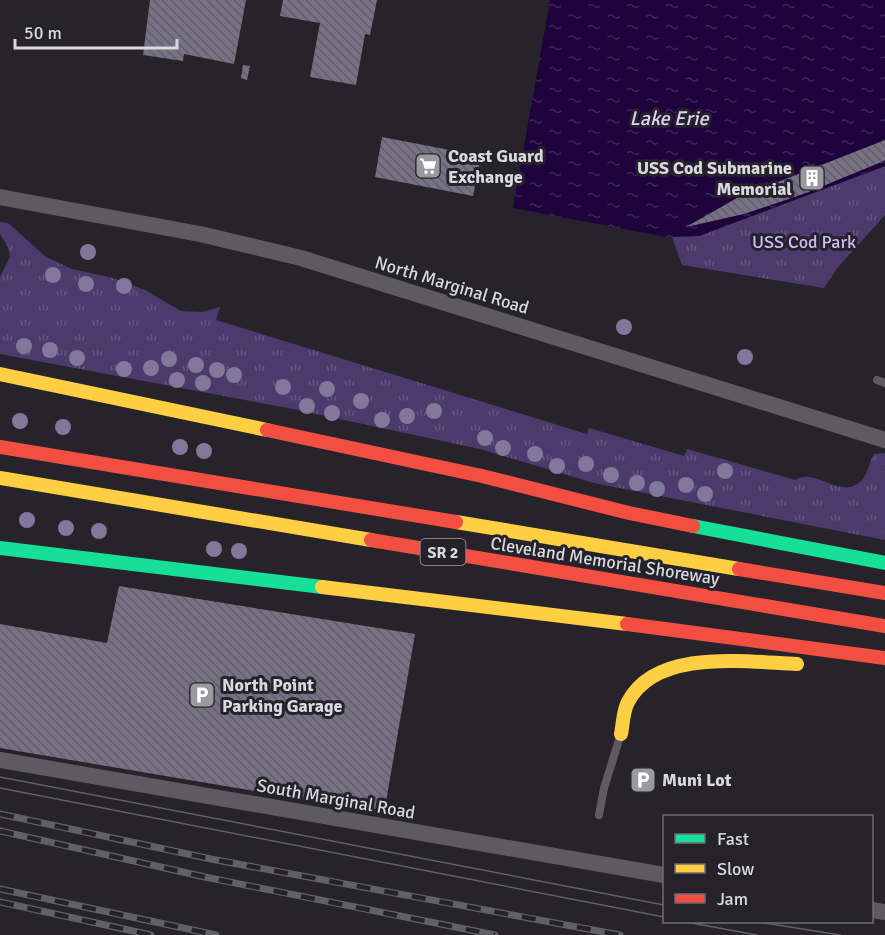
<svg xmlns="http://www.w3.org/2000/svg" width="885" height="935" font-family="Signika,sans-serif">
<defs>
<pattern id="grass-tufts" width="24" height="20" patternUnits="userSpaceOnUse" patternTransform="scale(1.5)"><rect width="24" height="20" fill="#4b3a6b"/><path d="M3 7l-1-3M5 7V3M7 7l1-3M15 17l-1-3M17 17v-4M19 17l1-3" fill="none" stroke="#645680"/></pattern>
<pattern id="water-ripples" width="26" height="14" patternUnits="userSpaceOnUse" patternTransform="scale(1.5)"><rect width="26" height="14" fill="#1e033c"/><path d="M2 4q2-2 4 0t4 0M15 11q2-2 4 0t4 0" fill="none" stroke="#3e2758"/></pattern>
<pattern id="building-back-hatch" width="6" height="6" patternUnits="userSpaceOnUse" patternTransform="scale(1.5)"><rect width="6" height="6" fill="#777283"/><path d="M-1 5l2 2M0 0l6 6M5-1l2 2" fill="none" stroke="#615e69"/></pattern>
</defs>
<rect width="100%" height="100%" fill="#26242a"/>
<path fill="url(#grass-tufts)" d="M885,166V215L838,267L824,288L682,265L672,237L699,236Z
M0,222L8,223L46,257L72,269L113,278L145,290L181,311L202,312L220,307L216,320L587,434L589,428L684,456L687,449L795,480C816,466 841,502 862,480C868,473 869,462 874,454L885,453V540L594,483L480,449L288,408L0,354V277L10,257L8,247L0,234Z"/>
<path fill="url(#water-ripples)" d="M550,0H885V166L699,236L666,237L513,208Z"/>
<path fill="url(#building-back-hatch)" d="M150,0H246L234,64L184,54L183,61L143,55Z
M283,0H377L370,35L365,34L356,85L310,77L320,23L280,16Z
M243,65L250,66L247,80L241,78Z
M382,137L481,156L473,196L375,177Z
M885,140V160L879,163L806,193L744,214L686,227L737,198Z
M119,586L415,634L384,813L0,748V624L107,643Z"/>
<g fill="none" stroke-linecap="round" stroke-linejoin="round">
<path stroke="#5d5a64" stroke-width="8" d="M877,380L885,383
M599,815L604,788L619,740"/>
<path stroke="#5d5a64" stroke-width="16" d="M0,197L200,234L301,258L885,440
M0,760L664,875
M872,910L885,912"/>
<path stroke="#16e098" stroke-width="14" d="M693,526L885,563
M0,548L322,587"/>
<path stroke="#ffcf43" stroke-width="14" d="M0,374L267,430
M0,478L371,540
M456,522L739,569
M322,587L627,624
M621,734C623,724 623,711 628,702C656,648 747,662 797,664"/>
<path stroke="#f24e42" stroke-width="14" d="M267,430L482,476L629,513L693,526
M0,447L456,522
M371,540L885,626
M739,569L885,593
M627,624L885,658"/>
<path stroke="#626067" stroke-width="1.5" d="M0,777L664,905
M0,788L664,917
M686,922L757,935
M759,922L840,935"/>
<g stroke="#626067" stroke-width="7">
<path id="rail" d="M0,814L211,859L620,935
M0,831L205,877L495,935
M0,889L216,935
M0,902L151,935"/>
</g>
<use href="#rail" stroke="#25222c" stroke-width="4.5" stroke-dasharray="14" stroke-linecap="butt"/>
</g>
<g fill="#82789b">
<circle cx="88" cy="252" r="8"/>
<circle cx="53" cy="275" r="8"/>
<circle cx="86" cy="284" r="8"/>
<circle cx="124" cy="286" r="8"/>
<circle cx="624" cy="327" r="8"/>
<circle cx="24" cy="346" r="8"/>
<circle cx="50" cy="350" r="8"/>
<circle cx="745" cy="357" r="8"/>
<circle cx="77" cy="358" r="8"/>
<circle cx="169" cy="359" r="8"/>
<circle cx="196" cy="365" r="8"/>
<circle cx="151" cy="368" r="8"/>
<circle cx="124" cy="369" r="8"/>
<circle cx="217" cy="370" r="8"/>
<circle cx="234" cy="375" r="8"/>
<circle cx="177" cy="380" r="8"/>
<circle cx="203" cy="383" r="8"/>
<circle cx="283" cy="387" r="8"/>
<circle cx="327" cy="389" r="8"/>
<circle cx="361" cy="401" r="8"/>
<circle cx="307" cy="406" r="8"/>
<circle cx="434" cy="411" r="8"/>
<circle cx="332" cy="413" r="8"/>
<circle cx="407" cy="416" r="8"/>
<circle cx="382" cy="420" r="8"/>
<circle cx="20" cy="421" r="8"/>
<circle cx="63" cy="427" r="8"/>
<circle cx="485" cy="438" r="8"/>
<circle cx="180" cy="447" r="8"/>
<circle cx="503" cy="448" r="8"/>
<circle cx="204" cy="451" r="8"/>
<circle cx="535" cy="454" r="8"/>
<circle cx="586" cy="464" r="8"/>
<circle cx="557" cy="466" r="8"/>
<circle cx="725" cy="471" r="8"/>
<circle cx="611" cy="475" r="8"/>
<circle cx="637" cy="483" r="8"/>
<circle cx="686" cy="485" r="8"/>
<circle cx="657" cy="489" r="8"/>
<circle cx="705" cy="494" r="8"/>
<circle cx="27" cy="520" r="8"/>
<circle cx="66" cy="528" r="8"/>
<circle cx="99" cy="531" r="8"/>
<circle cx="214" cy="549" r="8"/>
<circle cx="239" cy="551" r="8"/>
</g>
<defs>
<g id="supermarket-square" transform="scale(1.35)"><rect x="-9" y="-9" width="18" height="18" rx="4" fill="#9a999f" stroke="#25222c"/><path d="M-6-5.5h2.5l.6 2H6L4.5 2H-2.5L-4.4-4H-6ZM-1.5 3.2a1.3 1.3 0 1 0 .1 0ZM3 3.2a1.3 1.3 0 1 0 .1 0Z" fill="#fff"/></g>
<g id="building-square" transform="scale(1.35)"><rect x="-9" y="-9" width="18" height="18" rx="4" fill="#9a999f" stroke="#25222c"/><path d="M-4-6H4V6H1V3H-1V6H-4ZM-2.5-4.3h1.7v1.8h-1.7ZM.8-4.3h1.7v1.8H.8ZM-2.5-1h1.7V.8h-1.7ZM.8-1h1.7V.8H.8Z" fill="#fff"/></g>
<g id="parking-square" transform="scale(1.35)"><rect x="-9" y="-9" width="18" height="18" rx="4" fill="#9a999f" stroke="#25222c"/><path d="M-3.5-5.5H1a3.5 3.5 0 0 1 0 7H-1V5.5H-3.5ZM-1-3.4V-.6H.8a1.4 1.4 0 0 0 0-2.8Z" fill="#fff"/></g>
</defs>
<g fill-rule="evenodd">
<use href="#supermarket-square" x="428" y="166"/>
<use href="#building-square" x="812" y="178"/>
<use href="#parking-square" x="202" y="695"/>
<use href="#parking-square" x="643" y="780"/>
</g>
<g text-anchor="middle" stroke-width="6" stroke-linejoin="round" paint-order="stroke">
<rect fill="#25222c" stroke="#a3a1a9" stroke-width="1.5" x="420.5" y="539" width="45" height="26" rx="4.5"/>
<g font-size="16" font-weight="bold" fill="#d9d8de">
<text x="443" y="558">SR 2</text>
</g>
<g font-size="18" font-weight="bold" fill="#d9d8de" stroke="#25222c" text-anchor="start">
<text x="448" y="162">Coast Guard<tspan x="448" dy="21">Exchange</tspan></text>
<text x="792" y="174" text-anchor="end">USS Cod Submarine<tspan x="792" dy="21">Memorial</tspan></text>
<text x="222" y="691">North Point<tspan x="222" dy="21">Parking Garage</tspan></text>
<text x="662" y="786">Muni Lot</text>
</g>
<g font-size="18" fill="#cebcf8" stroke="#25222c">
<text x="804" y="248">USS Cod Park</text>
</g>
<g font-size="18" fill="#d9d8de" stroke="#25222c">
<text transform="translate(452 285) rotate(17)" y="6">North Marginal Road</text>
<text transform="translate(605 561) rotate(9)" y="6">Cleveland Memorial Shoreway</text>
<text transform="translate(336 799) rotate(10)" y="6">South Marginal Road</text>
</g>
<g font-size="20" font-style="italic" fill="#ded2fb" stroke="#25222c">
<text x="669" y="125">Lake Erie</text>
</g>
</g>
<rect x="663" y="815" width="210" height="108" fill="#25222c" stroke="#6d6b73" stroke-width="1.5"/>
<rect x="675" y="834" width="30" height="9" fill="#16e098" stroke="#6d6b73" stroke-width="1.5"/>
<text x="717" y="845" font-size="18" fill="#d9d8de">Fast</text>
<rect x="675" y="864" width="30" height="9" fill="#ffcf43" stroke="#6d6b73" stroke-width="1.5"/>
<text x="717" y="875" font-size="18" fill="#d9d8de">Slow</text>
<rect x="675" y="894" width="30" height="9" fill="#f24e42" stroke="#6d6b73" stroke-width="1.5"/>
<text x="717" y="905" font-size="18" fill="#d9d8de">Jam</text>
<path d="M15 39v9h162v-9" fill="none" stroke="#d9d8de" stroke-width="3"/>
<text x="24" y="39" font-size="18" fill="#d9d8de" stroke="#25222c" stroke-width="4.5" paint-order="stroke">50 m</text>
</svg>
